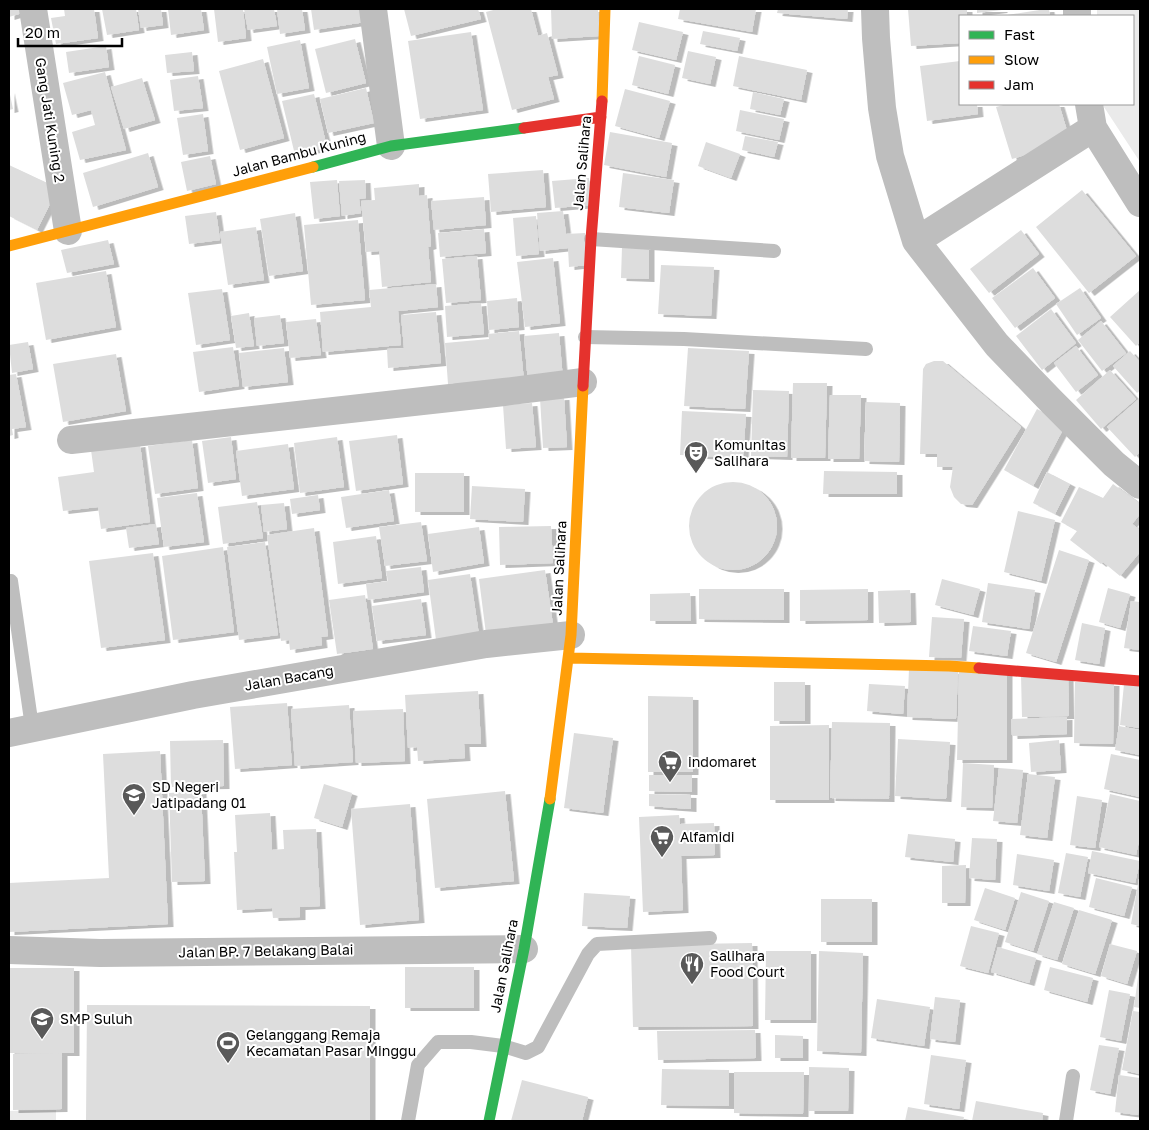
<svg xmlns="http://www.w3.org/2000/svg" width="1149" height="1130" font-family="'Golos Text',sans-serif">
<defs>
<filter id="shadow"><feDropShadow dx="5.5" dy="3" stdDeviation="0" flood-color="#0004"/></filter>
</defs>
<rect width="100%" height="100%" fill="#fff"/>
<path fill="#eaeaea" d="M1097,9H1140V162L1102,104H1133V16H1097Z
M56,1110V1121H9V1111Z"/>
<path fill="#ddd" filter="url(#shadow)" d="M9,9H35L9,17Z
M64,9H94L98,38L56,44L51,18L65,16Z
M102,9H136L139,30L107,35Z
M138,9H161L163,25L141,28Z
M168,9H201L204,30L171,35Z
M214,9H243L246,38L218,42Z
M244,9H274L277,26L248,30Z
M277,9H302L305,30L280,34Z
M311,9H370L372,21L314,30Z
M404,9H478L481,19L411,36Z
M497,9H531L538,36L547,33L558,75L548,77L554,99L512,110L486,12Z
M551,9H598L599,36L552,39Z
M680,9H756L752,32L678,19Z
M778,9H848L847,19L777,13Z
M908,9H967V16H960V43L911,46Z
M977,9H1002V10L977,13Z
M1046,9H1049L1050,16H1001Z
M639,22L683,32L676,60L632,50Z
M703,31L740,38L737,51L700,44Z
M471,32L483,110L420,119L408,41Z
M355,39L366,83L326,93L315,49Z
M300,40L309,88L277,94L267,47Z
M106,46L109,67L69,73L66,52Z
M688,51L716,57L710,84L682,78Z
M192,52L194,71L167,73L165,55Z
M639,56L675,65L668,94L632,85Z
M739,56L807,70L801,100L733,86Z
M263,59L284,138L240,150L219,71Z
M960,61V104H977L978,114L927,121L920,66Z
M105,72L126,150L80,160L72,132L95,125L91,110L72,115L63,83Z
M198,76L203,108L174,111L170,80Z
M142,78L155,120L124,129L111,87Z
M366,88L374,123L328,133L320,99Z
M625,89L670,101L659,138L615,126Z
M9,90L13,109L9,110Z
M753,92L784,99L780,115L750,109Z
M314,94L327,147L295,155L282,101Z
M1007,104H1059L1070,141L1012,159L996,107Z
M740,110L784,119L779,140L736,131Z
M203,114L208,151L183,155L177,118Z
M610,132L672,143L666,177L604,165Z
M745,136L778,142L774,157L742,150Z
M706,142L740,154L731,178L698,166Z
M148,153L158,187L93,207L83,173Z
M210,156L216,184L187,191L181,162Z
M9,165L58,188L37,230L9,216Z
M543,170L546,207L491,212L488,174Z
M623,173L674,180L669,213L619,207Z
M589,178L591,205L555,208L552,181Z
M337,180L340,216L314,219L310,182Z
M365,180L366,198L359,199L361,213L342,216L339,181Z
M419,184V196L427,195L431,246L428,247L431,282L382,287L379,251L366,252L361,201L375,200L374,188Z
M1082,190L1136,256L1089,293L1036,227Z
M484,197L486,225L434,230L431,201Z
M563,211L566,234L585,233L587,265L569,267L568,248L540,251L537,213Z
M216,212L220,240L189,244L185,216Z
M295,213L303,271L269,276L260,219Z
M536,216L539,254L516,256L513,218Z
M358,220L365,300L311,305L304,225Z
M256,227L264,280L228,285L220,232Z
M484,229L486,253L440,257L438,233Z
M1021,230L1039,254L989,293L970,269Z
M108,240L114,264L67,273L61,250Z
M622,247H649V279L621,278Z
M477,256L481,300L446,303L442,259Z
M553,258L560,323L525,327L517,262Z
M661,265L714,267L711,316L658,314Z
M1033,268L1055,298L1015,328L992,298Z
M106,271L116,327L46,340L36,283Z
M436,284L438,307L398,311L401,345L323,352L320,312L371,307L369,290Z
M1080,288L1101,318L1077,335L1056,304Z
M222,289L230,340L196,345L188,293Z
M1140,290V342L1136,346L1110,317Z
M517,298L519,327L489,330L487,301Z
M481,303L484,334L447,337L445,306Z
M1051,309L1076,343L1042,370L1016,336Z
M436,312L441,363L388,368L387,349L404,348L401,315Z
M249,313L254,346L236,348L231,316Z
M280,315L284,343L257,346L254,318Z
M316,319L321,355L290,358L286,322Z
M1101,321L1126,353L1102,371L1078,340Z
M519,331L524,381L493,380L448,384L445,343L489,339L488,334Z
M559,333L563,380L528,383L524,336Z
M28,342L33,369L12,373L9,345Z
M1076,346L1098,375L1076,392L1054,363Z
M233,347L239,386L199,392L193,352Z
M284,348L288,382L243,387L239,353Z
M688,348L749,351L745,409L684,406Z
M1130,351L1140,362V390L1137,393L1113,366Z
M116,354L126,411L63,422L53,364Z
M934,361H943L1021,427L972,505L961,504L954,497L950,487L953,467H937V454H920L923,369L926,364Z
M1110,370L1136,399L1101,429L1076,400Z
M16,374L26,427L12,429L13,435L9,436V375Z
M793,383H827L825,458H791Z
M753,390L789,391L787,457L751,456Z
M830,395H861L859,459H828Z
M564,397L567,447L543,448L540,398Z
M1140,398V452L1135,457L1107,427Z
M866,402L900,403L899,462L864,461Z
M532,403L536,447L506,449L503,405Z
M1037,409L1066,424L1033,486L1004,470Z
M682,411L746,414L743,458L680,455Z
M397,435L403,484L356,491L349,441Z
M231,437L236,479L208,483L202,441Z
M337,437L344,487L300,493L294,443Z
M192,440L198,488L155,494L148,446Z
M140,444L150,522L101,529L98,507L63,511L58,477L94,472L91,450Z
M288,444L294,489L242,496L236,451Z
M824,471L897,472V494H823Z
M1047,472L1070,484L1055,514L1033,503Z
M415,473H464V512H415Z
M689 526a44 44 0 1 1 88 0a44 44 0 1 1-88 0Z
M1113,484L1140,504V514L1132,524L1140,530V552L1120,576L1103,562L1101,564L1070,540L1077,531L1061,522L1079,487L1103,498Z
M472,486L525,489L523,522L470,519Z
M389,490L394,521L346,528L341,497Z
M197,493L204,542L164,547L157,498Z
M318,495L320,510L292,514L290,499Z
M257,502L263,538L223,544L218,507Z
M284,503L287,529L264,532L261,505Z
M1018,511L1055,520L1041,581L1004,572Z
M421,522L427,561L385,566L379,527Z
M156,524L159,544L129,548L126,528Z
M551,526L553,563L500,565L499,527Z
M479,527L484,563L433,572L428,534Z
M314,528L328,636L321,637L322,645L290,650L289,640L281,641L267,535Z
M376,536L382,578L338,584L333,542Z
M265,542L278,635L239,640L227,547Z
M223,547L234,632L173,640L162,556Z
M1059,550L1089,560L1056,662L1026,653Z
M153,553L165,640L101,648L89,561Z
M421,567L424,592L368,600L366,584L388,581L386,571Z
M545,570L553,625L486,634L479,579Z
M470,574L479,635L436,640L428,580Z
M942,579L980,589L973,615L935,605Z
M988,583L1035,590L1029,629L982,622Z
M1108,588L1130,594L1120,628L1099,622Z
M699,589H784V620L699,619Z
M868,589V620L800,621V590Z
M910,590L911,622L879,623L878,591Z
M690,593L691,621H650V594Z
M365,595L373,649L337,654L329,600Z
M421,599L426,635L377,641L372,606Z
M1131,601L1140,602V650L1124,648Z
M932,617L964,619L961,658L929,657Z
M1082,623L1105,628L1099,664L1075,660Z
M973,626L1011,631L1007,656L969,651Z
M909,669L958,671L956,719L907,717Z
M959,671H1007V760H957Z
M1021,675H1068L1069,716L1022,717Z
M774,682H805V721H774Z
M1075,682L1114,683L1113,744L1074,743Z
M869,684L905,686L903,714L867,711Z
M1124,684L1140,686V728L1120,725Z
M478,691L481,744H464L465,758L418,761L417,747L408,748L405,695Z
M648,696L693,697V772H648Z
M287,703L292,765L235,769L230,707Z
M349,705L353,762L295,766L291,709Z
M403,709L405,761L356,763L353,711Z
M1067,717V734L1012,736L1011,719Z
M832,722L890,723L889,799L830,798Z
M829,725V800H770V726Z
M1119,726L1140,730V755L1115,750Z
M574,733L613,738L603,813L564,808Z
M898,739L950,742L946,799L895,796Z
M223,740L224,786L171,787L170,741Z
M1059,740L1061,770L1031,772L1029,743Z
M160,751L168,924L9,932V883L109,878L103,754Z
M1111,754L1140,760V797L1104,789Z
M963,763L994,765L992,808L961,807Z
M999,768L1023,770L1017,823L993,821Z
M1028,774L1055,777L1047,838L1020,835Z
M649,775H692V792L649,791Z
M324,784L352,793L342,827L314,818Z
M201,791L205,881L172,882L169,793Z
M505,791L514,881L435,888L427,799Z
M649,794L691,795V809L649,806Z
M1110,794L1140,801V836L1136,855L1099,847Z
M1077,796L1102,800L1095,848L1070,845Z
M410,804L419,920L360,925L351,809Z
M270,813L272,850L284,849L283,830L316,829L320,906L300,907V917L273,918L272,908L237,910L234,852H237L235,815Z
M679,815L680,824L714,823L715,855L681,856L683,910L643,912L639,817Z
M908,834L955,839L953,862L905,857Z
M972,838L997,839L995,880L969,878Z
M1092,851L1140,861L1135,883L1088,873Z
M1066,853L1088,857L1080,897L1058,893Z
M1017,854L1054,860L1049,891L1013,885Z
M966,865L965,903H942V866Z
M1096,878L1132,887L1124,916L1089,907Z
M1139,879H1140V926L1131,924Z
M985,888L1015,898L1005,930L974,920Z
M1021,892L1049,901L1033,951L1005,942Z
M584,893L630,896L627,928L582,926Z
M821,899H872V942H821Z
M1054,902L1074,908L1057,960L1037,954Z
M1079,910L1112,920L1095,974L1062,964Z
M971,926L999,933L988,973L960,966Z
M752,943L753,1026L633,1027L631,945Z
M1110,944L1137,951L1127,984L1101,976Z
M998,947L1036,958L1029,983L991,972Z
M766,951H811V1020H765Z
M819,951L863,953L861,1053L817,1051Z
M405,967H474V1008H405Z
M1050,967L1093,978L1087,1002L1044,990Z
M9,968H74V1053H62V1109L13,1110V1054L59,1053H9Z
M1139,970H1140V1008L1134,1007Z
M1109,990L1130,994L1121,1041L1100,1037Z
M935,997L960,1000L955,1042L930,1039Z
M877,999L930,1007L924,1046L871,1038Z
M87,1005L370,1006V1121H86Z
M1133,1011L1140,1012V1074L1122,1070Z
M755,1030L756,1058L658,1060L657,1031Z
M775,1035L803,1036V1058H775Z
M1099,1045L1119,1048L1110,1094L1090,1090Z
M931,1055L966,1060L959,1109L924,1104Z
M809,1067L849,1068L848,1111H809Z
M662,1069L729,1070V1106L661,1105Z
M734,1072H804L803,1114L734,1113Z
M1119,1075L1140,1078L1138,1115L1115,1112Z
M522,1080L588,1097L582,1121H511Z
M976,1101L1043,1113L1042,1121H972Z
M908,1107L964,1117L963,1121H905Z"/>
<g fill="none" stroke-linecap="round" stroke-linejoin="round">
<path stroke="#bebebe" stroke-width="14" d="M591,239L774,251
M585,337L684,339L866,349
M11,581L32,727
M408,1121L418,1065L438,1042H471L503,1046L526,1053L538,1047L588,954L597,944L710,938
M1066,1121L1073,1076"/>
<path stroke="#bebebe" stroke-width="28" d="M33,9L68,231
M373,9L391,146
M875,9L876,38L882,108L890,156L916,241L997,345L1051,401L1114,464L1140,485
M1077,9V16
M1089,104L1093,128L1140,203
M916,241L1093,128
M71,440L504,392L583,382
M9,733L193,695L486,644L571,635
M9,950L100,953L524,949"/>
<path stroke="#30b455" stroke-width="11" d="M313,167L391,146L524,128
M489,1121L524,949L550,799"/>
<path stroke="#ff9f0a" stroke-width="11" d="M602,101L605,9
M9,246L313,167
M569,658L949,666L979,668
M550,799L571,635L583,386"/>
<path stroke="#e5322d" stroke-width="11" d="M524,128L601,117
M583,386L591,239L602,101
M979,668L1140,681"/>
</g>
<defs>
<g id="theatre-pin" transform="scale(1.25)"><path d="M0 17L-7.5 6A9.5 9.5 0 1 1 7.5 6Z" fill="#595959" stroke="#fff"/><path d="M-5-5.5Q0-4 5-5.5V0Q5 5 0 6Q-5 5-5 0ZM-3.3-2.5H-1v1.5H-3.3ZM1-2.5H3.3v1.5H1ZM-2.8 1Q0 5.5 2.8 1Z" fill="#fff"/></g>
<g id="supermarket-pin" transform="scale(1.25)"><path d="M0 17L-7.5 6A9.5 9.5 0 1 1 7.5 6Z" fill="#595959" stroke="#fff"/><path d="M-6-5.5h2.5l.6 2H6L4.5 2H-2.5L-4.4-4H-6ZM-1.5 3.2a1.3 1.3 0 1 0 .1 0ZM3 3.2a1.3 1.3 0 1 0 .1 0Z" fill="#fff"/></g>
<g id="school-pin" transform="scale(1.25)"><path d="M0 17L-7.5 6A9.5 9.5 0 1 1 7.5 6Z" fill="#595959" stroke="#fff"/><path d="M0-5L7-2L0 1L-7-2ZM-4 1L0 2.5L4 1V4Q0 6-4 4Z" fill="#fff"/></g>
<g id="restaurant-pin" transform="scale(1.25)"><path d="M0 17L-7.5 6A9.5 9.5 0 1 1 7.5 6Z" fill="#595959" stroke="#fff"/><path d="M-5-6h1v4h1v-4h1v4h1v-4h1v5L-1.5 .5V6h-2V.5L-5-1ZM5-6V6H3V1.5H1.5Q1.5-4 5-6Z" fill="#fff"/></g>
<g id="stadium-pin" transform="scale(1.25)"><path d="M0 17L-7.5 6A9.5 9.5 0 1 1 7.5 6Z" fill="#595959" stroke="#fff"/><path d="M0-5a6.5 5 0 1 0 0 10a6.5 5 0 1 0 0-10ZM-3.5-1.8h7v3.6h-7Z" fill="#fff"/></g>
</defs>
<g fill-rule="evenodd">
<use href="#theatre-pin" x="696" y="453"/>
<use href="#supermarket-pin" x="670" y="762"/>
<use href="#school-pin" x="134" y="795"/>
<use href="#supermarket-pin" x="662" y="837"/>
<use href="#restaurant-pin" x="692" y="964"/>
<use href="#school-pin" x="42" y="1019"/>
<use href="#stadium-pin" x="228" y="1043"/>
</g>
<g text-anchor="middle" stroke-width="4" stroke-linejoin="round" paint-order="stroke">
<g font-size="14" fill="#000" stroke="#fff">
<text transform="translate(50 120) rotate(81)" y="5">Gang Jati Kuning 2</text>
<text transform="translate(299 154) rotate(-15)" y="5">Jalan Bambu Kuning</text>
<text transform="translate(582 163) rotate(-85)" y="5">Jalan Salihara</text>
<text transform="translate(559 568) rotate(-87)" y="5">Jalan Salihara</text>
<text transform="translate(289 678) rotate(-10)" y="5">Jalan Bacang</text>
<text transform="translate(266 951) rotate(-1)" y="5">Jalan BP. 7 Belakang Balai</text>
<text transform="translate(504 966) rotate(-79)" y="5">Jalan Salihara</text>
</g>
<g font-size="14" fill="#000" stroke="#fff" text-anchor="start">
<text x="714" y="450">Komunitas<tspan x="714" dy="16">Salihara</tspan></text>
<text x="688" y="767">indomaret</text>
<text x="152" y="792">SD Negeri<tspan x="152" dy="16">Jatipadang 01</tspan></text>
<text x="680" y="842">Alfamidi</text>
<text x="710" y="961">Salihara<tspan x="710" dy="16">Food Court</tspan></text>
<text x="60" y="1024">SMP Suluh</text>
<text x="246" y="1040">Gelanggang Remaja<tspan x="246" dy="16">Kecamatan Pasar Minggu</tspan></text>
</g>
</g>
<rect width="1149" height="1130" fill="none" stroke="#000000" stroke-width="20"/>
<rect x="959" y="15" width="175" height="90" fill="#ffffff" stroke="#999999"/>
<rect x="969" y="31" width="25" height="8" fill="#30b455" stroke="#999999"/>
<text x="1004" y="40" font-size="15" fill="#000000">Fast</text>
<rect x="969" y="56" width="25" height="8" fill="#ff9f0a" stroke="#999999"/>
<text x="1004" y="65" font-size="15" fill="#000000">Slow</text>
<rect x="969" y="81" width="25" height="8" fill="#e5322d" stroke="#999999"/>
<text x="1004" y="90" font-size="15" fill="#000000">Jam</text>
<path d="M18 38v8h104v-8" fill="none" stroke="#000000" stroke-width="2.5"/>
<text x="25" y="38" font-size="15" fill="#000000" stroke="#ffffff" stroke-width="4" paint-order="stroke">20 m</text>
</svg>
